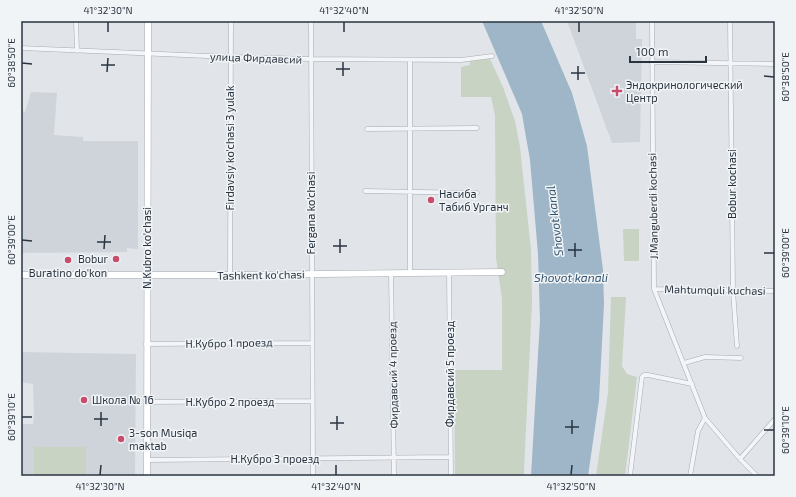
<svg xmlns="http://www.w3.org/2000/svg" width="796" height="497" font-family="'Exo 2',sans-serif">
<rect width="100%" height="100%" fill="#e1e5e9"/>
<path fill="#cfd4db" d="M567,21H636V39H642L640,142L612,143Z
M31,92L57,93L54,135L83,137V141H138V249L127,248V252L21,253V110L25,112Z
M21,352L136,354L135,476H21V424H33L34,415L33,384L21,382Z"/>
<path fill="#c8d3c3" d="M490,59L503,87L515,121L520,147L531,250L532,303L524,470V476H455L454,370H502V299L496,258L495,116L491,97H461V67L470,65V61Z
M623,229H639V261H624Z
M611,297H626L622,366L627,374L637,377L625,476H596L608,393Z
M34,447H86V476H34Z"/>
<path fill="#9eb6c7" d="M482,21H541L572,93L587,146L603,270L604,304L599,400L588,476H531L540,320L538,254L530,160L522,114Z"/>
<g fill="none" stroke-linecap="round" stroke-linejoin="round">
<g stroke="#a6acb3" stroke-width="5">
<path id="street" d="M76,21L77,51
M311,21L313,476
M652,21L654,289L705,418L740,459L757,476
M730,21L733,291L737,346
M21,48L231,57L311,59L461,60L492,56
M410,60V273
M651,62L775,64
M367,129L477,128
M365,191L477,193
M449,272L451,476
M391,273L394,476
M230,275L231,21
M654,289L775,291
M146,344L312,343
M684,363L705,357L741,358
M147,402L312,401
M740,459L775,419
M147,460L450,457
M630,476L642,377L644,375H648L692,384
M690,476L698,431L705,418"/>
</g>
<g stroke="#a6acb3" stroke-width="7">
<path id="secondary" d="M21,275H230L502,272
M147,476L148,21"/>
</g>
<use href="#street" stroke="#f4f5f8" stroke-width="4"/>
<use href="#secondary" stroke="#fff" stroke-width="6"/>
</g>
<path fill="none" stroke="#2a3440" stroke-width="1.5" d="M108,32V22M344,32V22M579,32V22M22,63L32,64M101,65H115M336,69H350M107,72L108,58M571,73H585M343,76V62M764,76L774,77M578,80V66M22,240L32,241M97,242H111M333,246H347M104,249L105,235M568,250H582M340,253V239M764,253H774M575,257V243M22,417H32M94,419H108M330,423H344M101,426V412M565,427H579M337,430V416M764,430H774M572,434V420M100,475L101,465M336,475V465M571,475L572,465"/>
<g fill="#c74d6c" stroke="#f1f4f7" stroke-width="1.5">
<path d="M615 85h4v4h4v4h-4v4h-4v-4h-4v-4h4z"/>
<circle cx="431" cy="200" r="4"/>
<circle cx="116" cy="259" r="4"/>
<circle cx="68" cy="260" r="4"/>
<circle cx="84" cy="400" r="4"/>
<circle cx="121" cy="439" r="4"/>
</g>
<g text-anchor="middle" stroke-width="3" stroke-linejoin="round" paint-order="stroke">
<g font-size="11" fill="#2a3440" stroke="#f1f4f7">
<text transform="translate(256 58) rotate(2)" y="4">улица Фирдавсий</text>
<text transform="translate(230 148) rotate(-90)" y="4">Firdavsiy ko'chasi 3 yulak</text>
<text transform="translate(732 184) rotate(-90)" y="4">Bobur kochasi</text>
<text transform="translate(653 206) rotate(-91)" y="4">J.Manguberdi kochasi</text>
<text transform="translate(311 213) rotate(-90)" y="4">Fergana ko'chasi</text>
<text transform="translate(147 248) rotate(-90)" y="4">N.Kubro ko'chasi</text>
<text transform="translate(261 275) rotate(-1)" y="4">Tashkent ko'chasi</text>
<text transform="translate(715 290) rotate(1)" y="4">Mahtumquli kuchasi</text>
<text transform="translate(229 343) rotate(-1)" y="4">Н.Кубро 1 проезд</text>
<text transform="translate(450 374) rotate(-90)" y="4">Фирдавсий 5 проезд</text>
<text transform="translate(393 375) rotate(-91)" y="4">Фирдавсий 4 проезд</text>
<text x="230" y="406">Н.Кубро 2 проезд</text>
<text x="275" y="463">Н.Кубро 3 проезд</text>
</g>
<g font-size="11" fill="#2a3440" stroke="#f1f4f7" text-anchor="start">
<text x="626" y="89">Эндокринологический<tspan x="626" dy="13">Центр</tspan></text>
<text x="439" y="198">Насиба<tspan x="439" dy="13">Табиб Урганч</tspan></text>
<text x="108" y="263" text-anchor="end">Bobur</text>
<text x="68" y="277" text-anchor="middle">Buratino do'kon</text>
<text x="92" y="404">Школа № 16</text>
<text x="129" y="437">3-son Musiqa<tspan x="129" dy="13">maktab</tspan></text>
</g>
<g font-size="12" font-style="italic" fill="#365772" stroke="#f1f4f7">
<text transform="translate(555 221) rotate(-97)" y="4">Shovot kanal</text>
<text x="571" y="282">Shovot kanali</text>
</g>
</g>
<rect width="796" height="497" fill="none" stroke="#f1f4f7" stroke-width="44"/>
<path d="M630 56v6h76v-6" fill="none" stroke="#2a3440" stroke-width="2"/>
<text x="636" y="56" font-size="12" fill="#2a3440" stroke="#f1f4f7" stroke-width="3" paint-order="stroke">100 m</text>
<rect x="22" y="22" width="752" height="453" fill="none" stroke="#2a3440" stroke-width="1.5"/>
<g font-size="10" text-anchor="middle" fill="#2a3440">
<text x="108" y="14">41°32'30"N</text>
<text x="344" y="14">41°32'40"N</text>
<text x="579" y="14">41°32'50"N</text>
<text transform="translate(11 63) rotate(-90)" y="4">60°38'50"E</text>
<text transform="translate(785 77) rotate(-90)" y="4">60°38'50"E</text>
<text transform="translate(11 240) rotate(-90)" y="4">60°39'00"E</text>
<text transform="translate(785 253) rotate(-90)" y="4">60°39'00"E</text>
<text transform="translate(11 417) rotate(-90)" y="4">60°39'10"E</text>
<text transform="translate(785 430) rotate(-90)" y="4">60°39'10"E</text>
<text x="100" y="490">41°32'30"N</text>
<text x="336" y="490">41°32'40"N</text>
<text x="571" y="490">41°32'50"N</text>
</g>
</svg>
